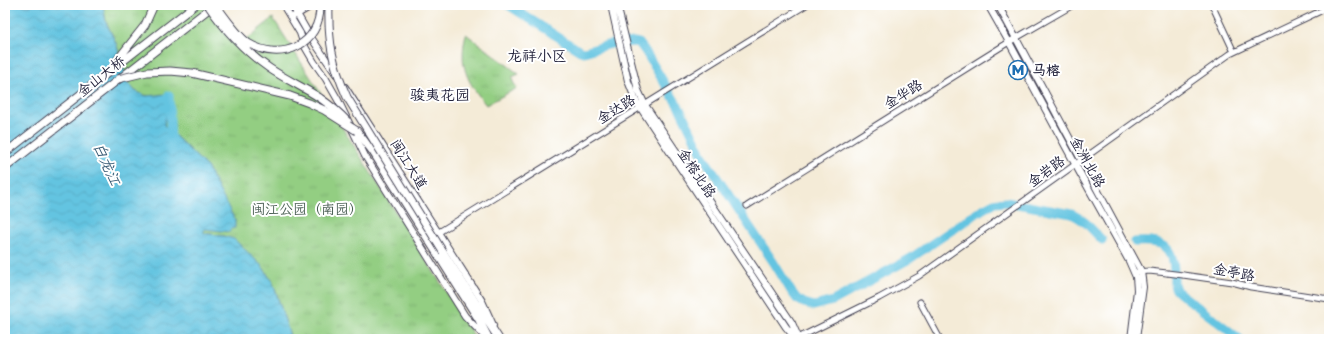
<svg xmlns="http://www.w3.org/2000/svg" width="1334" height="344" font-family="'Indie Flower','LXGW WenKai TC',sans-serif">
<defs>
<pattern id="grass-tufts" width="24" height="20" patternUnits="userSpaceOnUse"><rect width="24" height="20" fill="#93ce82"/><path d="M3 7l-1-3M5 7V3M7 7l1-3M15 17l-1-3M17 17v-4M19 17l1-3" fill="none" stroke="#7eb171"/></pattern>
<pattern id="water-waves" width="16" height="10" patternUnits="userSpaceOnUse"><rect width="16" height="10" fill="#63c4e1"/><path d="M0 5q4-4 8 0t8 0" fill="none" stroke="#56a8c2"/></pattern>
</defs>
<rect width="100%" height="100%" fill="#fff"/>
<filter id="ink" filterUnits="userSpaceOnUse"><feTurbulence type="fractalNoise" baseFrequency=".025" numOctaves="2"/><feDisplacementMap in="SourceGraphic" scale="8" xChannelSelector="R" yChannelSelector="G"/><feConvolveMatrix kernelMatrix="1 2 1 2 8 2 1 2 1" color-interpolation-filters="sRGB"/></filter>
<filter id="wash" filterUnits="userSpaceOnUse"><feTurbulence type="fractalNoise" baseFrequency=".012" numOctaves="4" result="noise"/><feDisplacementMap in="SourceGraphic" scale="16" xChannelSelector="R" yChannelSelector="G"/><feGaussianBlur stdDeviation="0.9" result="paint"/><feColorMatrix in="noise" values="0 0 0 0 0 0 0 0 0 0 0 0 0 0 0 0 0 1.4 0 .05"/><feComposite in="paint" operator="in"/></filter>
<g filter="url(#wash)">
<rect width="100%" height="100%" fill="#f4ebd7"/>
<path fill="url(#grass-tufts)" stroke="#5a785e" d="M103,5H215L246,40L273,18L476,339H291L273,283L262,266L224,236L203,233L212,177L207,167L164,125L170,98L143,95L135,91L128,83L116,43L106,22Z
M466,34L519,74L512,77L513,82L517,88L486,105C467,81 458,66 466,34Z"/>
<path fill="url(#water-waves)" stroke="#42738e" d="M5,5H103L106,22L116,43L128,83L135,91L146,96L167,94L170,97L164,125L207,167L235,220V228L231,229L230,232L204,229V233L224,236L234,239L262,266L273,283L291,339H5Z"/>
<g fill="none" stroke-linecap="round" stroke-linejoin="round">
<path stroke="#63c4e1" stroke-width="9" d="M508,5L580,51L584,52L611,44L635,42L639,43L645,51L680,109L704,158L774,263L791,291L797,299L804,303L814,306L833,301L911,258L983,209L994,203L1006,202L1072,214L1079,218L1086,223L1102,240
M169,95L171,144
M1135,242C1162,240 1174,245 1174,273C1174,280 1173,286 1177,291L1240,339"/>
</g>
</g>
<g filter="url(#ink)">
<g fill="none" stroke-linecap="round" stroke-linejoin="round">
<g stroke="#424052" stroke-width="7">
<path id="minor" d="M1212,5L1234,52
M747,206L1009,42L1073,5
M439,232L806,5
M1137,272L1149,271L1167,273
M1183,275L1232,282L1251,287L1329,299
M920,302L940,339
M796,339L879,298L919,276L1230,54L1329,7"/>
</g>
<g stroke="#424052" stroke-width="8">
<path id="major" d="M283,5L300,33L304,45L314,62L326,79L338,100L365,156L465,316L487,339
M292,5L308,33L336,74
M611,5L628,81L636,101L786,327L796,339
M617,5L638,90L645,105L792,323L799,339
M988,5L1009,42L1080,173L1129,261L1136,277L1137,290L1131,339
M998,5L1141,271L1143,287L1136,339
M294,16L313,5
M345,87L482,301L493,325"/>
</g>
<g stroke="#424052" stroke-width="9">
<path id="highway" d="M115,63L145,25L154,5
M357,131L373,152L479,320L489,339
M5,153L195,5
M5,168L214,5
M443,252L499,339"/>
</g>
<use href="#minor" stroke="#fff" stroke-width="5"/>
<use href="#major" stroke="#fff" stroke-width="6"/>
<use href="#highway" stroke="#fff" stroke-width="7"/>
<g stroke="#424052" stroke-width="7" stroke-linecap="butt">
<path id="minor-bridge" d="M1167,273L1183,275"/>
</g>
<g stroke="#424052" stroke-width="9" stroke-linecap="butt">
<path id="highway-bridge" d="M208,5C225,30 244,51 269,68C285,79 303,87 320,98C330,105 339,112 347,121
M216,5C224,16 237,35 248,43C281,63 321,45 320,5
M329,5C328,41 332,64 347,97L443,252
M118,79L147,72L170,71L192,73L290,96L309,103L324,110L357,131"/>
</g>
<use href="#minor-bridge" stroke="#fff" stroke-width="5"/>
<use href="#highway-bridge" stroke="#fff" stroke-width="7"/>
</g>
</g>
<defs>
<g id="metro-ring" transform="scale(1)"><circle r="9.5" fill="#fff" stroke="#1f6fb2" stroke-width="1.5"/><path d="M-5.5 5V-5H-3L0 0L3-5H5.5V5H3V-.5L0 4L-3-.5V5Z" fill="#1f6fb2"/></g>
</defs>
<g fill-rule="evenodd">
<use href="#metro-ring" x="1018" y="70"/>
</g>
<g text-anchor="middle" stroke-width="4" stroke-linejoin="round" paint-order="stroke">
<g font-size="14" font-weight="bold" fill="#22223b" stroke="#fff" text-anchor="start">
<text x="1032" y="75">马榕</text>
</g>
<g font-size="14" fill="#22223b" stroke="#fff">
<text transform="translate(101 76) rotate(-38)" y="5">金山大桥</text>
<text transform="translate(903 94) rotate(-32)" y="5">金华路</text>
<text transform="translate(616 109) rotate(-32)" y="5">金达路</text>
<text transform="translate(1088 162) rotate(61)" y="5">金洲北路</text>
<text transform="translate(409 164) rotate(58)" y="5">闽江大道</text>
<text transform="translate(1046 171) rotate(-36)" y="5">金岩路</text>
<text transform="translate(697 173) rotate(56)" y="5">金榕北路</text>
<text transform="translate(1234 272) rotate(11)" y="5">金亭路</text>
</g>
<g font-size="14" fill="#4a5e54" stroke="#fff">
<text x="307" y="214">闽江公园（南园）</text>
</g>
<g font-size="15" fill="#22223b" stroke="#fff">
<text x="537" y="61">龙祥小区</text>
<text x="440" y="100">骏夷花园</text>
</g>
<g font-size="15" font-style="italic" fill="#395b75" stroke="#fff">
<text transform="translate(107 164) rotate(66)" y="5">白龙江</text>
</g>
</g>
<rect width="1334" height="344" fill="none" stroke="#fff" stroke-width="20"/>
</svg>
